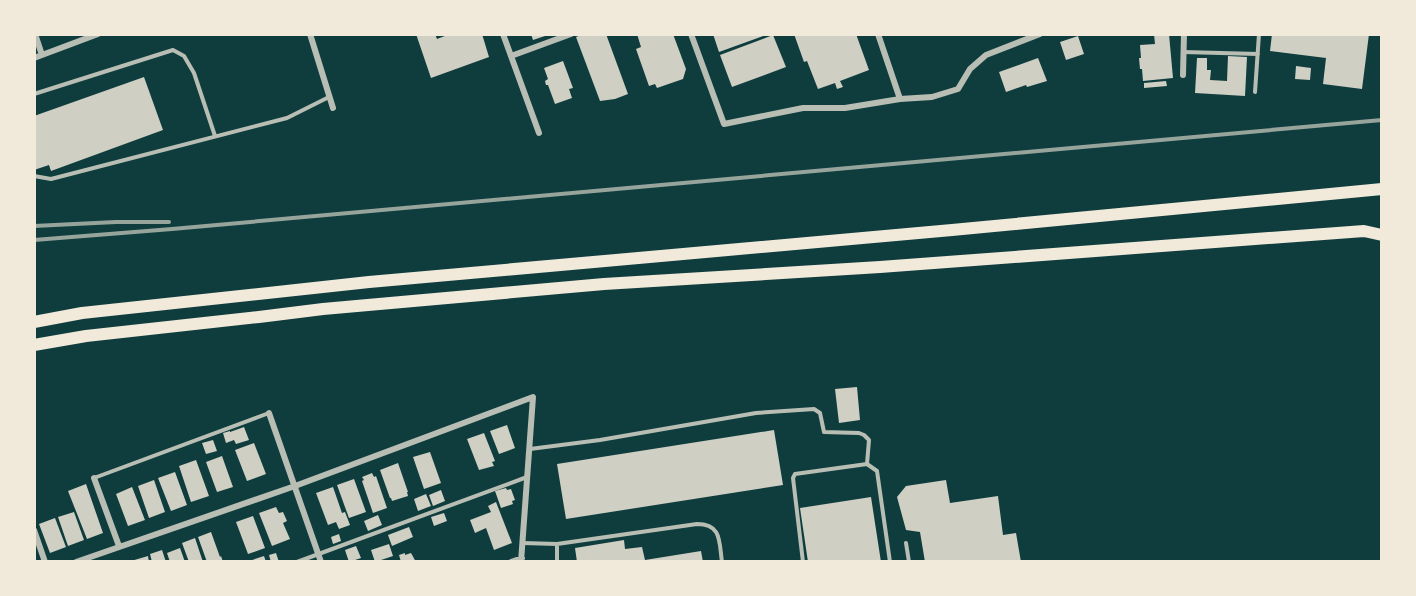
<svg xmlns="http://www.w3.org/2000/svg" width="1416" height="596" font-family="Raleway,sans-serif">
<rect width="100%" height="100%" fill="#0f3d3e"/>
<path fill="#cfcfc3" d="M416,34H435L437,39L450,34H482L489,57L431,78Z
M531,34H548V35L533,40Z
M584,34H606L628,94L615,99L600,101L576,37Z
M637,34H673L686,69L683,79L657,88L655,84L649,86L636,49L641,47Z
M713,34H766V35L719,52Z
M794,34H856L869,70L840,81L843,87L837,89L835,83L818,89L807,61L804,62Z
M1154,34H1169L1173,78L1143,81L1142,69H1140L1139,58H1141L1140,45L1155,44Z
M1272,34H1369L1362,89L1323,84L1326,58L1270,51Z
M773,35L786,67L732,87L720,55Z
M1078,36L1084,54L1066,60L1060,42Z
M1228,56L1247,57L1245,96L1195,93L1197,58H1207V70H1211L1210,80L1227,81Z
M1038,58L1047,81L1027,87L1026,85L1006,92L999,72Z
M563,61L573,88L569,89L572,98L555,104L548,85H546L545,81L548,79L544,68Z
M1296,66L1311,68L1310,80L1295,79Z
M144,77L163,130L51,171L49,165L34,170V116Z
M1166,81L1167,86L1144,88V83Z
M857,387L860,420L839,423L835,389Z
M507,425L515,448L499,454L490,431Z
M244,427L249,440L236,444L234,440L226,443L223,433L230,431V432Z
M774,430L783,485L566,519L557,464Z
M484,433L495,461L492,462L494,466L479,470L467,439Z
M213,440L217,451L206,454L202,443Z
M254,443L266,474L247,481L235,450Z
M430,452L441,483L424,489L413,457Z
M222,456L233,487L217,492L206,462Z
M196,460L209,496L191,502L179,466Z
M398,463L408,492H407L408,496L392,501L391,498H390L380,470Z
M175,472L187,505L171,511L158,478Z
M372,473L374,477L376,476L387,508L373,513L362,481L364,480L362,477Z
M354,479L366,512L349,518L337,485Z
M154,480L165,512L149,518L138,486Z
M946,480L950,503L998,496L1003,535L1016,533L1021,562H925L920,532L906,530L897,497L906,486Z
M86,484L103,533L87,539L68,491Z
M132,487L145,520L128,526L116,494Z
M333,487L342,513L345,512L350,525L339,529L336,522L328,525L316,493Z
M506,488L507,490L511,489L515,500L512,501L513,504L501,508L495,491Z
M441,490L445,501L433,506L429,495Z
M426,494L431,506L418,511L414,499Z
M871,497L881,562H808L800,508Z
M496,502L512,543L494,550L486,528L475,533L470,520L491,512L488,506Z
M276,507L279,513L283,512L287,521L283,523L290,539L272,546L259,513Z
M74,512L84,540L68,546L58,517Z
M444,513L447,521L434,526L431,517Z
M378,515L382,525L368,531L364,521Z
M253,516L265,548L248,554L236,522Z
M55,518L66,547L50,553L39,524Z
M409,527L413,537L392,546L388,535Z
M211,532L220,557L221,556L223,562H207L198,537Z
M339,534L341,541L333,544L331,537Z
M195,538L203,562H189L182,543Z
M624,540L625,549L642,547L645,560L701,551L703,562H577L575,548Z
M389,544L393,556L375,562L371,550Z
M356,546L361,558L349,562L345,550Z
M180,548L185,562H170L167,553Z
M162,550L166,562H152L150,554Z
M276,553L279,562H271L269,555Z
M405,553V555L411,553L416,562H401L399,555Z
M148,556L149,562H131V561Z
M264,556L266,562H249V561Z"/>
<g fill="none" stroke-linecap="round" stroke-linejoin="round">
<path stroke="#b8beb3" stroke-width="4" d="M1183,52L1258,54
M1255,92L1259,34
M34,94L173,50L184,56L194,73L215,136
M34,176L51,179L287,118L329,97
M530,449L600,440L756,413L814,409L820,413L824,432L859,433L864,435L869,440L867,464
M94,478L269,413
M523,543L557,544L697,524C722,524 719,542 722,562
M906,543L909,562
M557,544V562
M297,562L527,477
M803,562L793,478L795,474L867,464L877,471L890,562"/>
<path stroke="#b8beb3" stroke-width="6" d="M35,34L42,55
M310,34L333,108
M503,34L539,133
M691,34L724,124L803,108H845L900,99L932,97L958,89L970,69L986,55L1040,34
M878,34L900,99
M511,56L571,34
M34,58L98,34
M1183,75L1184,34
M269,413L321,562
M94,478L119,546
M34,530L45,562
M76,562L295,486L533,397L521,562
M511,562L522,558"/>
<path stroke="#f1e9da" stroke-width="12" d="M34,322L82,313L369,282L952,230L1382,189
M34,345L86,336L259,317L323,309L604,284L880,267L1364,231L1382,235"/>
<path stroke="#97a49c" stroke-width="4" d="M34,226L116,222H169
M34,240L172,229L1382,120"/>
</g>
<rect width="1416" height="596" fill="none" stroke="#f1e9da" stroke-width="72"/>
</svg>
